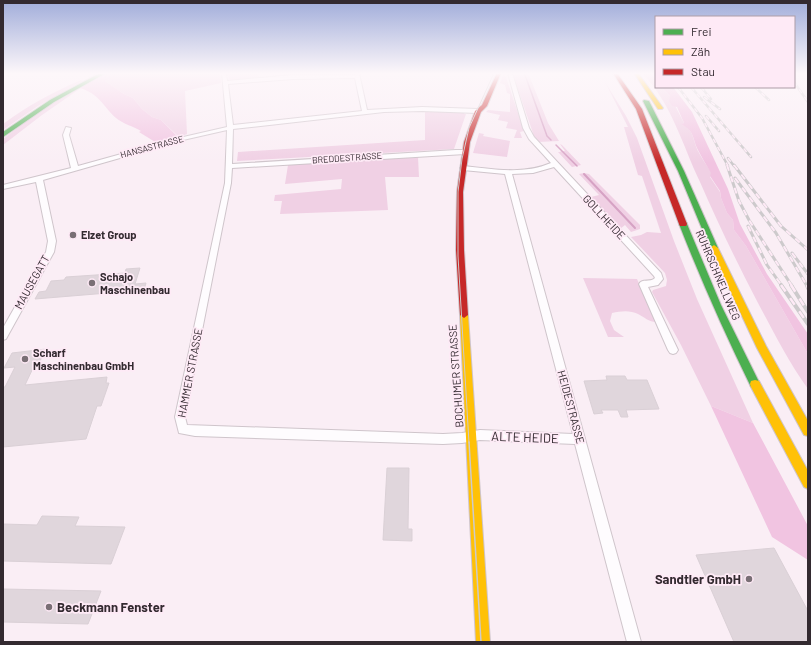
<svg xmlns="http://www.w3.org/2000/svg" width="811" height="645" font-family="Barlow,sans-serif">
<rect width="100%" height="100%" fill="#faeef5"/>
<path fill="#f0d0e4" d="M124,73H220L221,83L185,91L187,134L179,137L161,120L152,117L142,109L133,98L124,94L105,81Z
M228,73H258L259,78L232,81L229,79Z
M642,73H651L656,80V87H661L670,96L684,123L682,124C694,129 693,141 698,151C702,159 707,166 712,173L710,177L720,192L721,198L727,213L733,220L734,230L746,246L808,354V389C788,361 774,333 758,303C737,263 718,223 700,182C682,144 672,104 642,73Z
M503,75L506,77L524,131L520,132L522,138H514L517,130L506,128L508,122L498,120L500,115L486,112L488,110L510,112V94L507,93L505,85L500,83Z
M513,75H529L548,123L559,141L538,142L534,136Z
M81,80L82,81L38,106L3,130V124C27,106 53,92 81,80Z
M605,82L626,116L637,138L674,241L697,299L753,423L711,406L681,345L652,292L653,290L666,286L667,280L665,273L631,237L641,235L647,232L661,233L642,176L638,175L624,127H628Z
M81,88L42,115L3,145V139L44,108Z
M425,111L465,112L464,114H466L454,149L237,161L238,152L425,140Z
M479,133L484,134L483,136L510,141L507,157L473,153Z
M560,144L562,145L581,165L572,167L558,152H561L560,151H565Z
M418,157L419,177H385L388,210L280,214L282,201H274L275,195L341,189L342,179L285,184L288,165Z
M584,173L589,174L640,225V229L631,232L625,225L620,229L591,197L599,195L579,174Z
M583,278L637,279L656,322C649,322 644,317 638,314C630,310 621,311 612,313L610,321L614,330L624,337H608Z"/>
<path fill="#f1c4e1" d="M107,73H124L105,81L124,94L133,98L142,109L152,117L161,120L179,138L160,145L139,132L141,131C133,126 123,124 116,118C101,104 99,93 77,87Z
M661,87H673L692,112L728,189L740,224L767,274L808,334V354L746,246L734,230L733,220L727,213L721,198L720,191L710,176L711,173C707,166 702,158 698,150C692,138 695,131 681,124L684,123L677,107L672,106L669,101L670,96Z
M711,406L753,423L808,526V560L772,537Z"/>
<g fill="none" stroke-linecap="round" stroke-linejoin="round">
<path stroke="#d6a2c4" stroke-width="1.5" d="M525,75L547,136L551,140
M556,145L577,166"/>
<path stroke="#d6a2c4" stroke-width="2" d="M584,174L635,228"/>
</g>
<path fill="#e0d6dc" stroke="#dad0d6" d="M140,268L135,284L146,283L144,290L35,299L39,292L46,291L51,281L64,280L66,277L125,273L126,269Z
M46,349L38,365L34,366L25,385L107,377L106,383H109L101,406H97L86,439L3,447V387H5L15,367L4,368L12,353Z
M606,376H625L627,380H647L659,409L626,410L628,417H621L618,410H601L603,413L594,414L584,381L607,380Z
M387,468H409L408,529H412V541L383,540Z
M42,516L79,517L75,526L125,527L111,564L3,561V524L37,525Z
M774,548L808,611V642H734L696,555Z
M3,589L101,591L88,624L3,622Z"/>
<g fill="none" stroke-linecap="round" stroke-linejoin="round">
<g stroke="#cfc5cb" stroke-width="2">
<path id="street" d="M222,73H226L227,81L293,75H355V73H359L367,110L422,107L478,109L481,111L478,113L422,111L384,112L233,129L232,164L456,150H465L468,152L465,154L232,168L231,183L185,417L187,425L443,434L462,433L480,430L573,434L505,174L463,170L460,168L463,166C493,169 523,175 551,163L529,139L523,128L508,73H512L529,128L534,137L661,273L663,279L658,285L648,287L678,350L676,353L673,354L670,353L668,350L639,284C642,278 650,283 655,278L654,276L554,167L533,173L512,174L641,642H627L575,444L480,440L462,443L443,444L195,436L179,433L175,417L225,183L227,130L183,140L43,180L56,241L54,252L6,339L3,340V328L46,252L48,241L36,182L3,189V185L71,168L63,135L66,127L71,128L69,135L78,166L179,138L227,127ZM355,78L362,111L233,125L228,84L293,79Z"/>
</g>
<g stroke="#cfc5cb" stroke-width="2">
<path id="fast" d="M100,73H106L54,102L3,137V132L50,100Z
M644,100L649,101L684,171L718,248L717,250L714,251L710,248L678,171L643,101Z
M680,222H686L687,224L721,305L760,384L759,387L755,388L751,387C725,334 701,280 679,224Z"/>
</g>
<g stroke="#cfc5cb" stroke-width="2">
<path id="slow" d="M634,73H638L663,108L662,109H658Z
M714,245L718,248L766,346L808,421V436L804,435L757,348L710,248Z
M464,312L468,315L490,642H476L460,315Z
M755,380L759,381L808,471V489L804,487L751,387L750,384L751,381Z"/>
</g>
<g stroke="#cfc5cb" stroke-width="2">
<path id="jam" d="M497,73H501L487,106L481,112L470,142L463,192L464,250L468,315L464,318L460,315L456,250L457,192L464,142L475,111L482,105Z
M613,73H617L642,109L687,224L686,226H680L679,224L636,109Z"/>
</g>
<use href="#street" fill="#fefcfe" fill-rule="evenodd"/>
<use href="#fast" fill="#4caf50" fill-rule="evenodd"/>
<use href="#slow" fill="#ffc107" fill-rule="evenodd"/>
<use href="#jam" fill="#c62828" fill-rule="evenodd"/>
<path stroke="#cdcacc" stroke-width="1" d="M469,443L458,256V192L462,159L469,128L494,73"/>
<path stroke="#cdcacc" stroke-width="1.5" d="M469,442L481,642"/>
<g stroke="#cdcacc" stroke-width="2.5">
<path id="rail-far2" d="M794,82L808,102
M678,87L702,118L728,166
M691,87L751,157
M701,87L711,99
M755,87L769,100
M704,97L720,109
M706,116L719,131
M728,158L734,166"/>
</g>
<g stroke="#cdcacc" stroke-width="3">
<path id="rail-far1" d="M727,165L739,201L749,220L792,286
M734,165L781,226L808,250
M735,178L776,233L807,286
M748,226L767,265L782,286
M792,253L808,274"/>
</g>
<g stroke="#cdcacc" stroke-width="4">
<path id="rail" d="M781,285L808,324
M791,285L808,312
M807,285L808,288"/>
</g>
<use href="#rail-far2" stroke="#feeaf6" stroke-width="1.5" stroke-dasharray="4.5" stroke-linecap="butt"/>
<use href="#rail-far1" stroke="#feeaf6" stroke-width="2" stroke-dasharray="6" stroke-linecap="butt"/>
<use href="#rail" stroke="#feeaf6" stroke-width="2.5" stroke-dasharray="8" stroke-linecap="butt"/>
</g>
<linearGradient id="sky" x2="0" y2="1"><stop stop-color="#a1adda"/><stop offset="0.45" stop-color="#fdf7fa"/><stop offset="1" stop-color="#fdf7fa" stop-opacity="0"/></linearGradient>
<rect width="811" height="163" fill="url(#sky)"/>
<g fill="#796f75" stroke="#feeaf6" stroke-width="1.5">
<circle cx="73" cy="235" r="4"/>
<circle cx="92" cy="283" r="4"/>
<circle cx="25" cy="359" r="4"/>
<circle cx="749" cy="579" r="4"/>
<circle cx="49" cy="607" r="4"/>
</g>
<g text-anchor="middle" stroke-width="3.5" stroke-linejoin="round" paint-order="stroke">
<g font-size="9" fill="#332a30" stroke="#feeaf6">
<text transform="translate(152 147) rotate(-15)" y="3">HANSASTRASSE</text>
<text transform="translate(347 158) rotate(-4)" y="3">BREDDESTRASSE</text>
</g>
<g font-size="11" fill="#332a30" stroke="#feeaf6">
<text transform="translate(604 217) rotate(47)" y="4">GOLLHEIDE</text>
<text transform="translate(718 275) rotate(67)" y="4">RUHRSCHNELLWEG</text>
<text transform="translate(32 282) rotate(-61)" y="4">MAUSEGATT</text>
<text transform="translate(190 373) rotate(-79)" y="4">HAMMER STRASSE</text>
<text transform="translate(456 376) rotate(-94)" y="4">BOCHUMER STRASSE</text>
<text transform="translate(571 407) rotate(75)" y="4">HEIDESTRASSE</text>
</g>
<g font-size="11" font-weight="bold" fill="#332a30" stroke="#feeaf6" text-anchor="start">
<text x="81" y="239">Elzet Group</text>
<text x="100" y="281">Schajo<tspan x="100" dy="13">Maschinenbau</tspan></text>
<text x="33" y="357">Scharf<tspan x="33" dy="13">Maschinenbau GmbH</tspan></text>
</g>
<g font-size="13" fill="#332a30" stroke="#feeaf6">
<text transform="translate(525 437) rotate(2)" y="5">ALTE HEIDE</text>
</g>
<g font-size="13" font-weight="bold" fill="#332a30" stroke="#feeaf6" text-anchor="end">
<text x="741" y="584">Sandtler GmbH</text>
<text x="57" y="612" text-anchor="start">Beckmann Fenster</text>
</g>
</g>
<rect width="811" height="645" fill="none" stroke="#332a30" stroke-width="8"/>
<rect x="655" y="16" width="140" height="72" fill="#feeaf6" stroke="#ad9da7"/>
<rect x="663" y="29" width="20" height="6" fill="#4caf50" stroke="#ad9da7"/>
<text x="691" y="36" font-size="12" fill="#332a30">Frei</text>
<rect x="663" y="49" width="20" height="6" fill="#ffc107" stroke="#ad9da7"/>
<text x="691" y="56" font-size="12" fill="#332a30">Zäh</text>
<rect x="663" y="69" width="20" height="6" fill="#c62828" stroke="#ad9da7"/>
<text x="691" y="76" font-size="12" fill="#332a30">Stau</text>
</svg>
